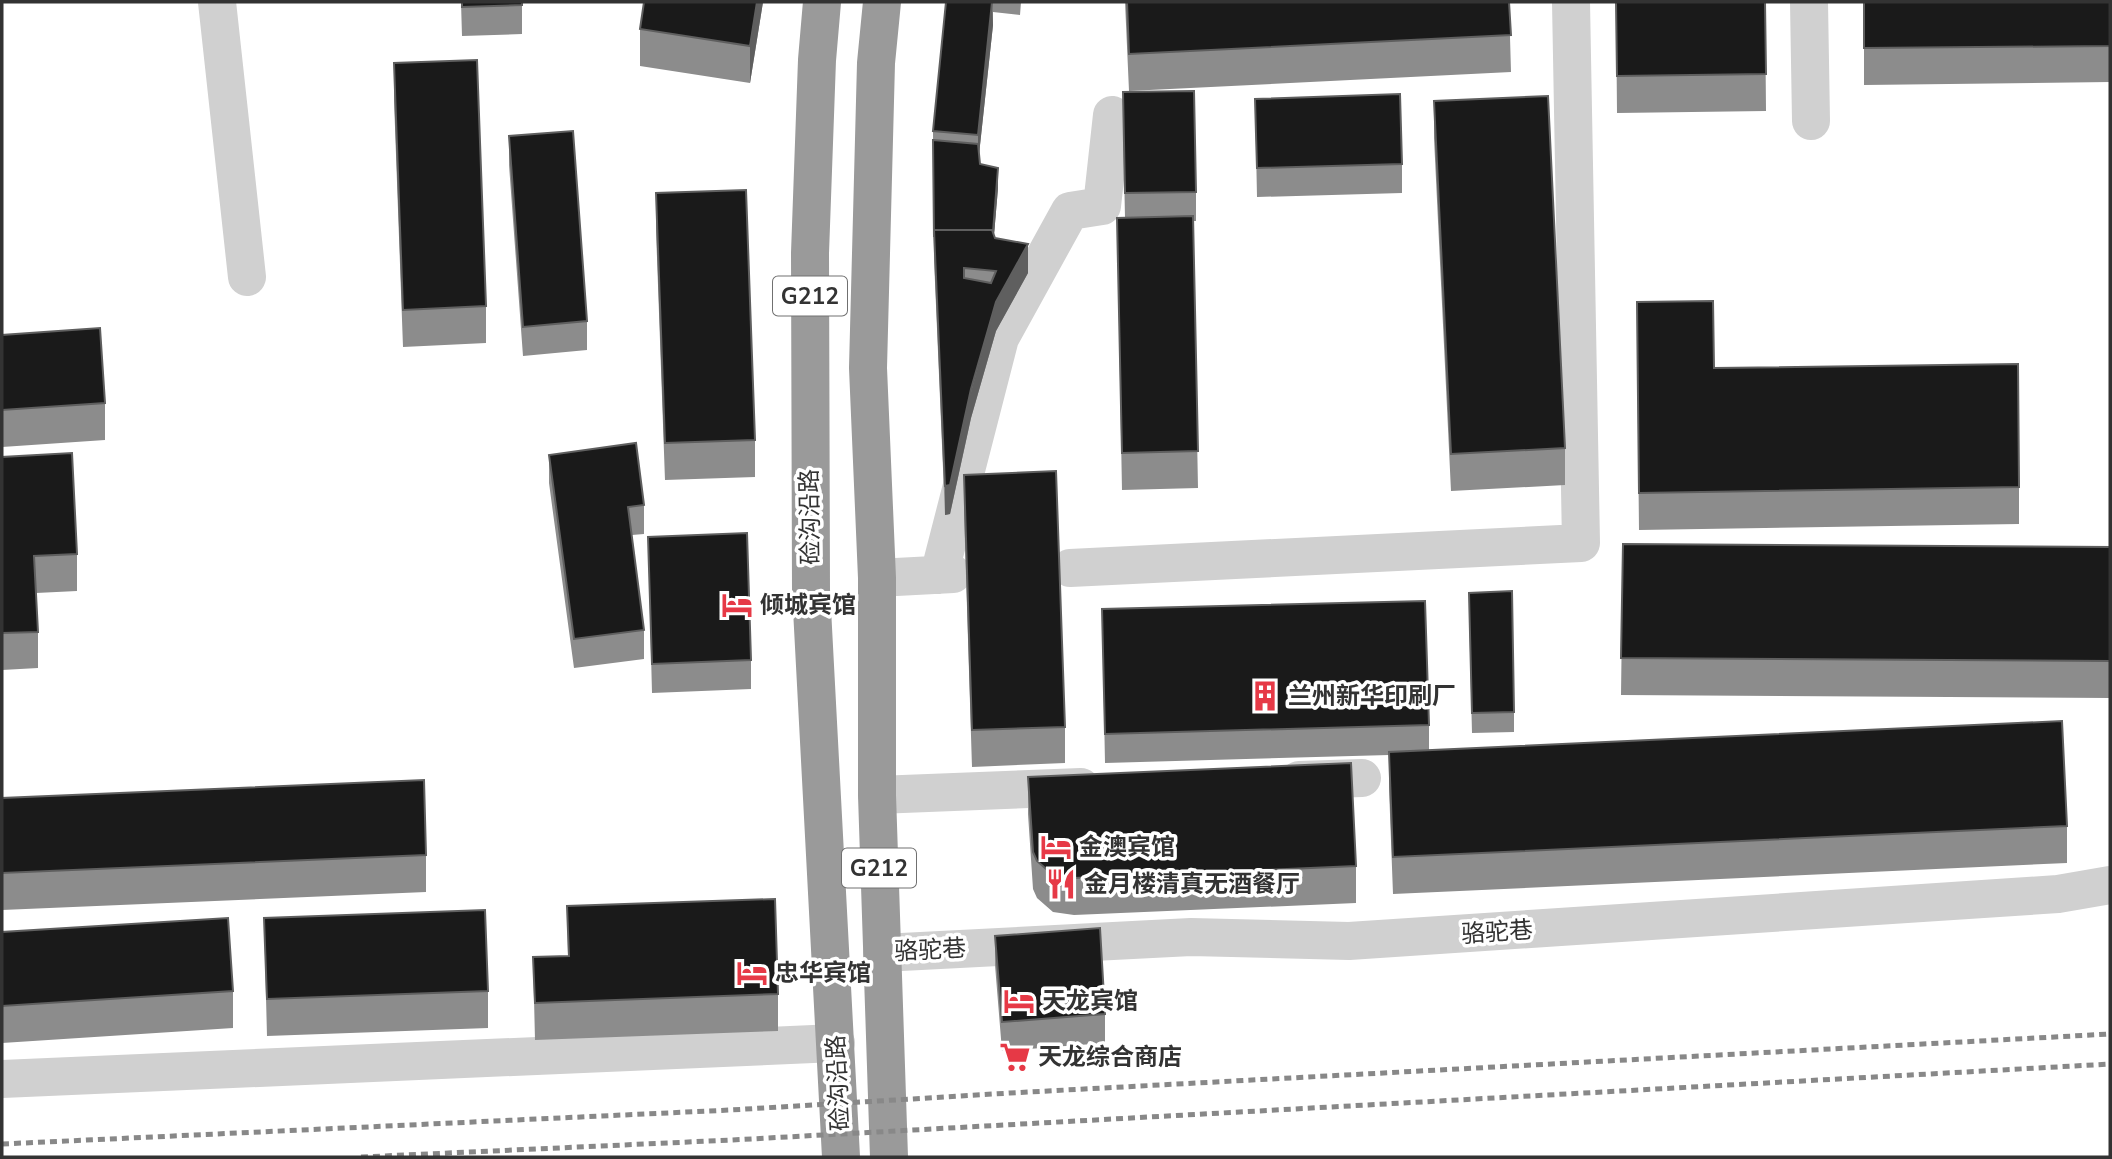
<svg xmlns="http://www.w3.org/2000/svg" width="2112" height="1159" font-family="'Nunito Sans','Noto Sans SC',sans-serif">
<rect width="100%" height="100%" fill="#fff"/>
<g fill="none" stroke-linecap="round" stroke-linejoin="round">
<path stroke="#d0d0d0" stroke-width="38" d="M217,2L247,277
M1809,2L1811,121
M1070,568L1581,543L1571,2
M939,575L1000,338L1070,211L1102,206L1112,115
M877,578L953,574
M1299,780L1362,778
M877,795L1081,787
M882,953L1191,937L1349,941L2058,894L2110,885
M2,1079L836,1043"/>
<path stroke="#9a9a9a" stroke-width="38" d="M822,2L817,60L810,253L811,590L841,1157
M882,2L876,63L868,368L877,578V795L889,1157"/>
<path stroke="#888" stroke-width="5" stroke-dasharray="7 5" stroke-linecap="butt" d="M2,1144L730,1110L1010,1093L2110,1034
M361,1157L732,1140L2110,1064"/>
</g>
<path fill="#8c8c8c" d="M461,2H522V34L462,36Z
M644,2H763L750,83L640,66V29Z
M946,2H1021L1020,15L993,12V25L979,154L980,164L998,188L994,235L995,238L1028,273L996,331L971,418L950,514L945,515L934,259L933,131Z
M1125,2H1509L1511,72L1129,91Z
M1616,2H1765L1766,111L1617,113Z
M1864,2H2110V82L1864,85Z
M394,63L486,306V343L403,347L394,100Z
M1255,99L1402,164V193L1257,197Z
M1434,101L1565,448V485L1451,491L1434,138Z
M1123,121L1196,192V221H1193L1198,488L1122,490L1117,218H1125Z
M509,136L587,321V350L523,356L509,165Z
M656,193L755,440V477L665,480L656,230Z
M2,335L105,403V440L2,447Z
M1637,339L2019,487V524L1639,530Z
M549,455L644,505V534L632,535L644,630V659L574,668L549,483Z
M2,457L77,554V591L36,593L38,632V668L2,670Z
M964,475L1065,727V763L972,767L964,512Z
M648,537L751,660V689L652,693Z
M1623,544L2110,547V698L1621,695Z
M1102,609L1429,725V750L2067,826V863L1393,894L1389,788V755L1105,763Z
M1469,613L1514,712V732L1472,733Z
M1028,777L1356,866V903L1074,915L1053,912L1037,898L1033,889L1028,814Z
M2,798L426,855V892L2,910Z
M567,906L778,994V1031L535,1040L533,957L568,956Z
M264,918L488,991V1028L267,1036Z
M2,932L233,991V1028L2,1043Z
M995,936L1105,1014V1043L1002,1051L995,965Z"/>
<path fill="#5f5f5f" d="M757,2H763L750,83V46Z
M992,2L993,25L978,164V135Z
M998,168V188L992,259V239Z
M1028,244V273L996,331L971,418L950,514L945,515V486L996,302Z"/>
<path fill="#1a1a1a" stroke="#5f5f5f" stroke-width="2" fill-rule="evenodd" d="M462,2H522V5L462,7Z
M644,2H757L750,46L640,29Z
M946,2H992L978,135L933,131Z
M1127,2H1509L1511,35L1129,54Z
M1616,2H1765L1766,74L1617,76Z
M1864,2H2110V46L1864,48Z
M477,60L486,306L403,310L394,63Z
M1194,91L1196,192L1125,193L1123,92Z
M1400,94L1402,164L1257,168L1255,99Z
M1548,96L1565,448L1451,454L1434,101Z
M573,131L587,321L523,327L509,136Z
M933,140L978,144L980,164L998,168L993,232L992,230H934V237Z
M746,190L755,440L665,443L656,193Z
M1193,216L1198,451L1122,453L1117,218Z
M934,230H992L995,238L1028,244L996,302L971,389L950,485L945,486ZM964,268L996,271L991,283L964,278Z
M1713,301L1714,368L2018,364L2019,487L1639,493L1637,302Z
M100,328L105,403L2,410V335Z
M636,443L644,505L628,507L644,630L574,639L549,455Z
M72,453L77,554L34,556L38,632L2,633V457Z
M1056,471L1065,727L972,730L964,475Z
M747,533L751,660L652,664L648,537Z
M1623,544L2110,547V661L1621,658Z
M1512,591L1514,712L1472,713L1469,593Z
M1425,601L1429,725L1105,734L1102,609Z
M2062,721L2067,826L1393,857L1389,752Z
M1351,763L1356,866L1074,878L1053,875L1037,861L1033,852L1028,777Z
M424,780L426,855L2,873V798Z
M775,899L778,994L535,1003L533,957L569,956L567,906Z
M485,910L488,991L267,999L264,918Z
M228,918L233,991L2,1006V932Z
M1100,928L1105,1014L1002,1022L995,936Z"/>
<defs>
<g id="hotel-bare" transform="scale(2.415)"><path d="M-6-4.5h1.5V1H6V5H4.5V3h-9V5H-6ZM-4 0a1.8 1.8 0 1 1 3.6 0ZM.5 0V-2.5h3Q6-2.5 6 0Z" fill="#e63946" stroke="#fff" stroke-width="2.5" paint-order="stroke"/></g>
<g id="building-bare" transform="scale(2.415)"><path d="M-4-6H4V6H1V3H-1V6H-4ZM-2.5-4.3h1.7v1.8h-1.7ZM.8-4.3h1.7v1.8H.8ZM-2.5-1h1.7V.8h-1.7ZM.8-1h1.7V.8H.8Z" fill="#e63946" stroke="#fff" stroke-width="2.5" paint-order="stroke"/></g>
<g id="restaurant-bare" transform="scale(2.415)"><path d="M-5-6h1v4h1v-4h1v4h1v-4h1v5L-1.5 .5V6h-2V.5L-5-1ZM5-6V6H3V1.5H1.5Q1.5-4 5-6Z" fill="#e63946" stroke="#fff" stroke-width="2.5" paint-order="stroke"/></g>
<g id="supermarket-bare" transform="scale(2.415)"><path d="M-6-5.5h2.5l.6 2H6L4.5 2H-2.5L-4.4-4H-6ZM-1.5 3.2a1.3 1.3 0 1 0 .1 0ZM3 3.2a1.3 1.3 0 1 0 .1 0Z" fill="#e63946" stroke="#fff" stroke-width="2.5" paint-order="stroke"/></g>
</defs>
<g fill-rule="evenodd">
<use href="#hotel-bare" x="737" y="605"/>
<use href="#building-bare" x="1265" y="696"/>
<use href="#hotel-bare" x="1056" y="847"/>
<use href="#restaurant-bare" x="1061" y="884"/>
<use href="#hotel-bare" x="752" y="973"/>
<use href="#hotel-bare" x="1019" y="1001"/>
<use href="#supermarket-bare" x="1015" y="1057"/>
</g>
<g text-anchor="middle" stroke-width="7" stroke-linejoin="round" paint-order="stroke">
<g fill="#fff" stroke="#707070" stroke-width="2">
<rect x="773" y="276.5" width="74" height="39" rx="5"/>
<rect x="842" y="848.5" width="74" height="39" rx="5"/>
</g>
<g font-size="23" font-weight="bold" fill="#333">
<text x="810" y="304">G212</text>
<text x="879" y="876">G212</text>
</g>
<g font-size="24" fill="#333" stroke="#fff">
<text transform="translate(810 517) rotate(-91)" y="8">硷沟沿路</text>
<text transform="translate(1497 932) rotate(-4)" y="8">骆驼巷</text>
<text transform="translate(930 950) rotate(-3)" y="8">骆驼巷</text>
<text transform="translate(838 1083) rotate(-93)" y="8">硷沟沿路</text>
</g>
<g font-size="24" font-weight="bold" fill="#333" stroke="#fff" text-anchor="start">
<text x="760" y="613">倾城宾馆</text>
<text x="1288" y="704">兰州新华印刷厂</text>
<text x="1079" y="855">金澳宾馆</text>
<text x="1084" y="892">金月楼清真无酒餐厅</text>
<text x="775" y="981">忠华宾馆</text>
<text x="1042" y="1009">天龙宾馆</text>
<text x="1038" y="1065">天龙综合商店</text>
</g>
</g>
<rect width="2112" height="1159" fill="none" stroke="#333333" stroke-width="7"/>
</svg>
